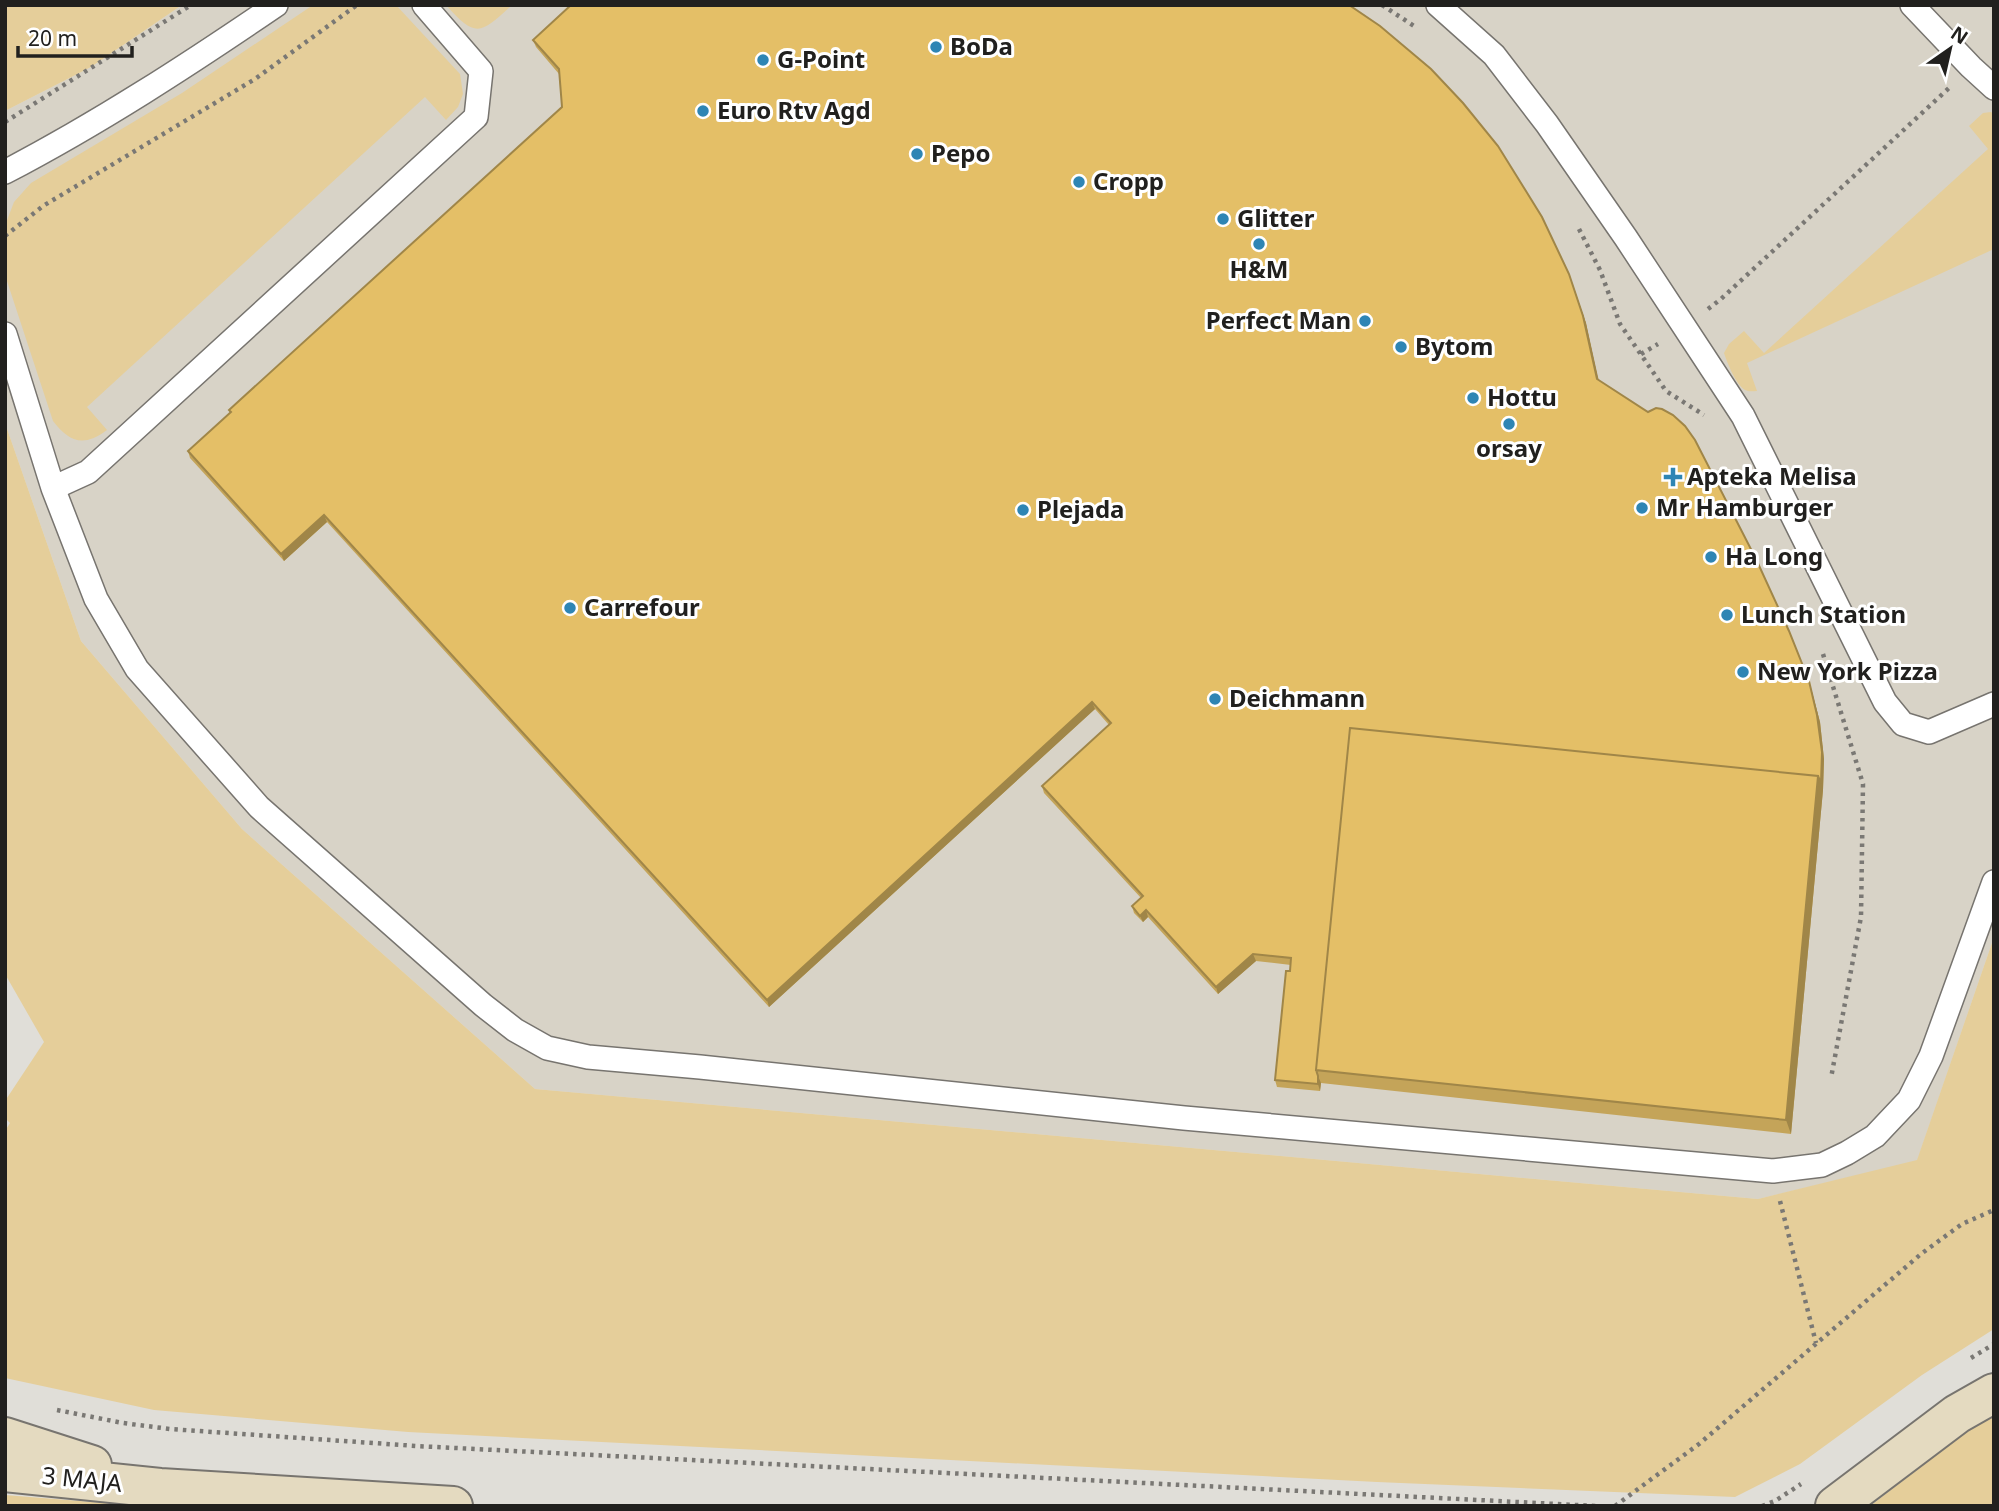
<svg xmlns="http://www.w3.org/2000/svg" width="1999" height="1511" font-family="'Noto Sans',sans-serif">
<rect width="100%" height="100%" fill="#e0ded8"/>
<path fill="#d8d3c7" d="M182,5H1994V937L1917,1161L1758,1199L535,1089L242,829L81,641L5,423V111L91,67Z"/>
<path fill="#e5ce9a" d="M5,5H182L91,67L5,111Z
M313,5H396L460,74L463,94L458,107L446,120L425,97L87,407L107,430C84,447 70,443 53,421L5,275L6,223L14,202L31,183L182,93Z
M446,5H512C481,34 476,39 446,5Z
M1991,112L1994,114V249L1747,363L1757,391C1752,391 1749,392 1745,390C1736,385 1727,362 1724,353L1729,344L1744,331L1764,353L1988,149L1969,126L1983,113Z
M5,423L81,641L242,829L535,1089L1758,1199L1917,1160L1994,937V1329L1922,1375L1800,1464L1735,1497L1377,1482L408,1432L154,1410L5,1378V1131L10,1123L5,1118V1101L44,1042L5,974Z
M1994,1413V1506H1870L1954,1441Z
M5,1495L142,1506H5Z"/>
<g fill="none" stroke-linecap="round" stroke-linejoin="round">
<g stroke="#77746f" stroke-width="26">
<path id="lane" d="M1438,5L1494,55L1547,124L1626,238L1743,416L1885,702L1903,724L1929,732L1994,704
M1912,5L1971,67L1994,88
M5,172C99,123 188,65 276,5
M5,334L53,488L96,599L137,669L259,807L483,1005L515,1030L547,1048L588,1057L700,1067L1184,1118L1773,1171L1822,1165L1847,1153L1875,1136L1909,1100L1931,1056L1994,882
M53,488L88,472L476,117L481,71L424,5"/>
</g>
<g stroke="#77746f" stroke-width="42">
<path id="secondary" d="M5,1437L92,1465
M5,1472L160,1488L453,1506
M1835,1506L1957,1414L1994,1393"/>
</g>
<path stroke="#7a7874" stroke-width="4.5" stroke-dasharray="3.5 5" stroke-linecap="butt" d="M1382,5L1414,26
M5,122L191,5
M1579,229L1600,270L1620,324L1666,391L1704,415
M5,236L43,206L255,79L357,5
M1708,309L1721,299L1949,88
M1641,354L1658,344
M1823,654L1863,784L1861,917L1831,1078
M1780,1201L1816,1343
M1971,1358L1994,1344
M57,1410L123,1423L170,1429L416,1446L1596,1506
M1615,1506L1699,1444L1921,1254L1962,1224L1994,1210
M1762,1506L1775,1501L1801,1484"/>
<use href="#lane" stroke="#fff" stroke-width="23"/>
<use href="#secondary" stroke="#e4dac0" stroke-width="38"/>
</g>
<path fill="#c4a459" d="M533,40L1571,281L1586,323L1598,380L1811,688L1820,722L1824,759L1823,790L1791,1134L1321,1083L1320,1091L1277,1087L1275,1080L1291,965L1256,961L1218,994L1148,917L1143,922L1134,913L1132,906L1141,898L1044,793L1042,786L1109,725L1095,709L769,1007L327,522L284,561L190,458L188,451L230,413L229,410L562,107L559,74L536,47Z"/>
<path fill="#a08648" d="M1569,274L1586,323L1600,386L1597,379Z
M324,515L327,522L284,561L281,554Z
M1809,681L1820,722L1824,759L1823,790L1791,1134L1786,1120Z
M1092,702L1095,709L769,1007L767,1000Z
M1146,910L1148,917L1143,922L1140,916Z
M1253,954L1256,961L1218,994L1216,987Z
M1318,1076L1321,1083L1320,1091L1318,1084Z"/>
<path fill="#e4bf67" stroke="#a08648" stroke-width="2" d="M571,5H1349L1380,26L1431,69L1463,103L1498,146L1542,217L1569,274L1583,316L1597,379L1648,412L1656,408L1662,409L1673,415L1685,426L1695,440L1756,559L1789,631L1809,681L1817,715L1822,752L1821,783L1818,776L1350,728L1316,1070L1318,1076V1084L1275,1080L1286,971H1290L1291,958L1253,954L1216,987L1146,910L1140,916L1132,906L1143,896L1042,786L1111,723L1092,702L767,1000L324,515L281,554L188,451L231,412L229,410L562,107L559,69L533,40Z
M1350,728L1818,776L1786,1120L1316,1070Z"/>
<g fill="#2e85b4" stroke="#fff" stroke-width="2.5">
<circle cx="936" cy="47" r="7"/>
<circle cx="763" cy="60" r="7"/>
<circle cx="703" cy="111" r="7"/>
<circle cx="917" cy="154" r="7"/>
<circle cx="1079" cy="182" r="7"/>
<circle cx="1223" cy="219" r="7"/>
<circle cx="1259" cy="244" r="7"/>
<circle cx="1365" cy="321" r="7"/>
<circle cx="1401" cy="347" r="7"/>
<circle cx="1473" cy="398" r="7"/>
<circle cx="1509" cy="424" r="7"/>
<path d="M1669.5 466.5h7v7h7v7h-7v7h-7v-7h-7v-7h7z"/>
<circle cx="1642" cy="508" r="7"/>
<circle cx="1023" cy="510" r="7"/>
<circle cx="1711" cy="557" r="7"/>
<circle cx="570" cy="608" r="7"/>
<circle cx="1727" cy="615" r="7"/>
<circle cx="1743" cy="672" r="7"/>
<circle cx="1215" cy="699" r="7"/>
</g>
<g text-anchor="middle" stroke-width="6" stroke-linejoin="round" paint-order="stroke">
<g font-size="24" font-weight="bold" fill="#21201e" stroke="#fff" text-anchor="start">
<text x="950" y="55">BoDa</text>
<text x="777" y="68">G-Point</text>
<text x="717" y="119">Euro Rtv Agd</text>
<text x="931" y="162">Pepo</text>
<text x="1093" y="190">Cropp</text>
<text x="1237" y="227">Glitter</text>
<text x="1259" y="278" text-anchor="middle">H&amp;M</text>
<text x="1351" y="329" text-anchor="end">Perfect Man</text>
<text x="1415" y="355">Bytom</text>
<text x="1487" y="406">Hottu</text>
<text x="1509" y="457" text-anchor="middle">orsay</text>
<text x="1687" y="485">Apteka Melisa</text>
<text x="1656" y="516">Mr Hamburger</text>
<text x="1037" y="518">Plejada</text>
<text x="1725" y="565">Ha Long</text>
<text x="584" y="616">Carrefour</text>
<text x="1741" y="623">Lunch Station</text>
<text x="1757" y="680">New York Pizza</text>
<text x="1229" y="707">Deichmann</text>
</g>
<g font-size="24" fill="#21201e" stroke="#fff">
<text transform="translate(82 1480) rotate(6)" y="8">3 MAJA</text>
</g>
</g>
<rect width="1999" height="1511" fill="none" stroke="#21201e" stroke-width="14"/>
<g transform="translate(1950 49) rotate(34)" stroke="#ffffff" stroke-width="5" paint-order="stroke">
<path d="M0-5L12 26L0 18L-12 26Z" fill="#21201e"/>
<text y="-10" font-size="19" font-weight="bold" text-anchor="middle" fill="#21201e">N</text>
</g>
<path d="M18 46v10h114v-10" fill="none" stroke="#21201e" stroke-width="3.5"/>
<text x="28" y="46" font-size="21" fill="#21201e" stroke="#ffffff" stroke-width="5" paint-order="stroke">20 m</text>
</svg>
